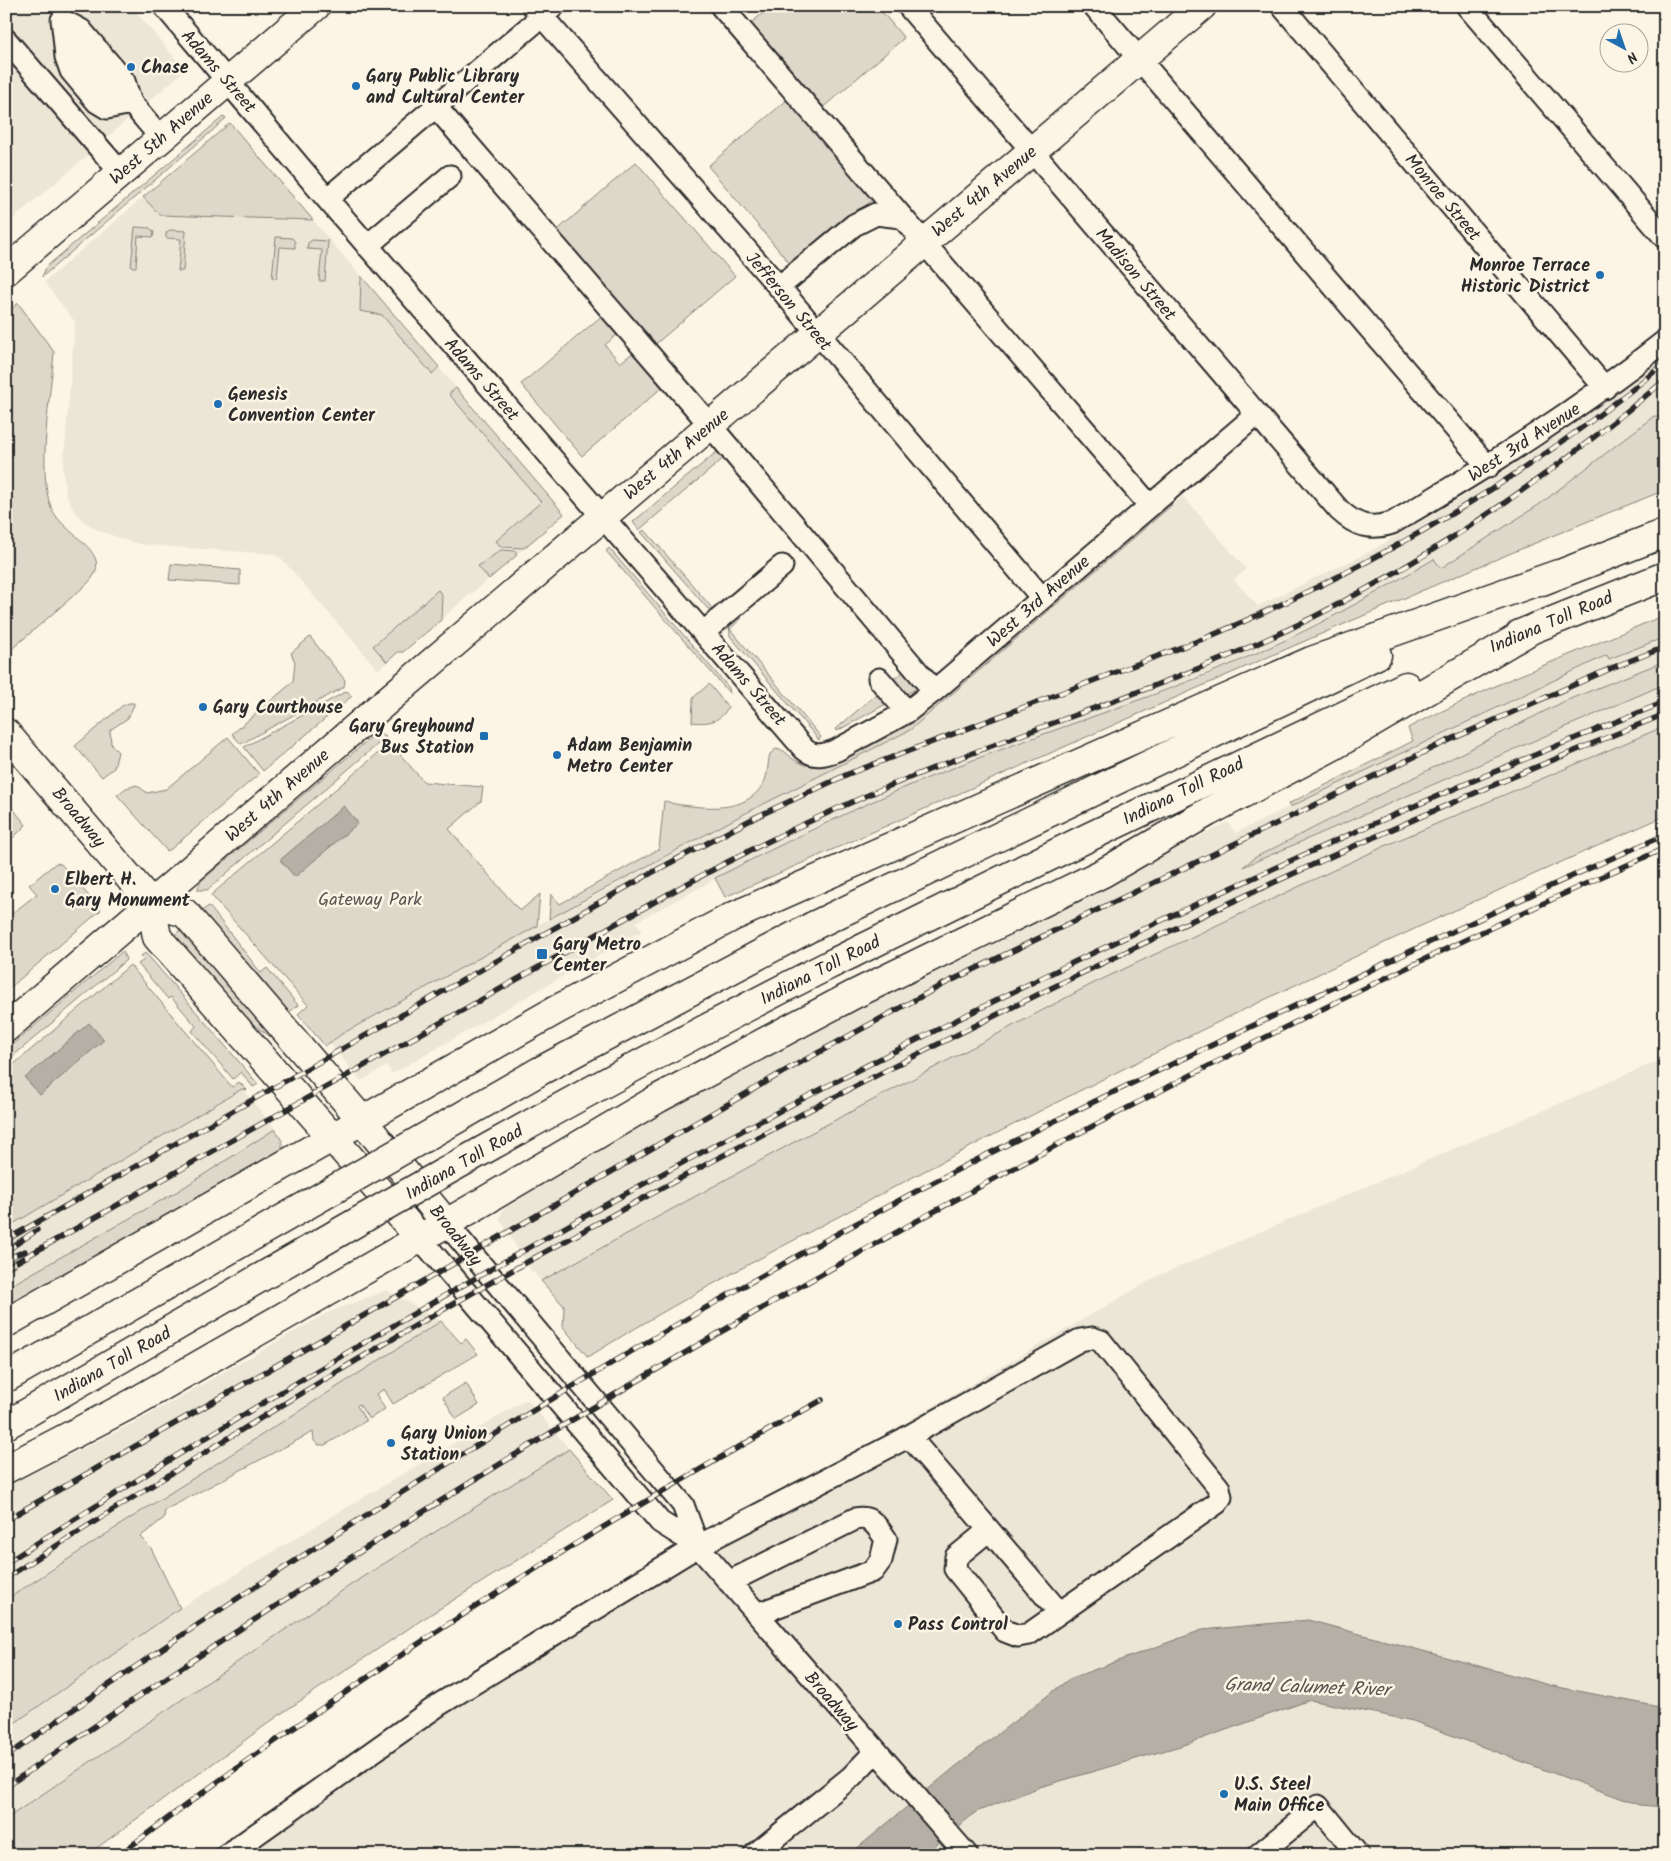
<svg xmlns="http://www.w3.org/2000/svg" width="1671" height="1861" font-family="Kalam,sans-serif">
<rect width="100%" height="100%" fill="#fcf5e5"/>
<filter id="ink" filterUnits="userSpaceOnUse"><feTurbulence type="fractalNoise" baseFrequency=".02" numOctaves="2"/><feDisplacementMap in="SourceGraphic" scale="10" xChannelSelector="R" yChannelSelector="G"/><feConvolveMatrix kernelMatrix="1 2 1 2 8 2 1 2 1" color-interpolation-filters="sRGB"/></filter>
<g filter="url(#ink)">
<path fill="#ece6d7" d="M6,6H131L185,70L104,140L6,26Z
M20,67L93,151L9,222L6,219V79Z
M230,123L564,514L403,652H398L378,670L281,558L272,554L145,545L127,541L98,530L83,521L73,509L66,494L63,471L75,322L44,282Z
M1665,353V408L1540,504L1441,568L1434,559L1372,596L1256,653L1118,708L933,776L827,821L769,850L636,922L642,931L392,1074L387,1066L361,1081L329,1042L579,902L581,904L742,815L903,734L1183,496L1246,569L1234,580L1258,606L1369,552L1479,487L1538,449Z
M1665,637V661L1565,701L1304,832L1254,858L1246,866L1665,684V726L1387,845L1092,984L807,1135L541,1281L530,1269L499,1218L511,1194L664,1108L861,1005L1031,924L1228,822L1235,833L1607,655L1609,658Z
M1665,1058V1855H211L414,1707L1158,1276Z
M243,1089L275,1129L178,1191L6,1288V1228Z
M387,1290L441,1321L126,1521L6,1600V1486L138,1421L327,1313Z
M527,1399L569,1449L364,1576L6,1819V1729L180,1608Z"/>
<path fill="#ded8ca" stroke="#84827a" d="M771,6H877L904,38L820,110L749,25Z
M792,96L877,196L792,266L708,166Z
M224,116L226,118L212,131L42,277L46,267Z
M230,123L313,220L160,215L143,197Z
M636,162L735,276L651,348L553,234Z
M135,227L150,228L154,232L153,237L138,236L136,267H131Z
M170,230L186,231L183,271H178L181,239L166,238V233Z
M276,237L292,238L295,242V248L280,247L277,278H272Z
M312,240L328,241L325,281H319L322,250L307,249L308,243Z
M361,276L439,367L432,374L382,315L360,311Z
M18,303L54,352C51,392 37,472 51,507C62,536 119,552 87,584L6,654V314Z
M604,314L620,332L605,345L620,363L635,351L665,385L582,456L521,384Z
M456,388L564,514L524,548L501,547L496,541L541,502L449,394Z
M1654,416L1665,417V490C1348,617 1038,760 725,897L715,878C786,842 856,807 930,777C1045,730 1165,696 1277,644C1331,619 1383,589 1434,559L1441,568L1540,504Z
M719,450L775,517L724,458L639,530L633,522Z
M1167,502L1172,505L910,730L742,815L549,919L551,894L560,904L659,849L664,801C668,801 670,803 675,804C704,808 746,814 763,784C769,774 767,764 770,754L776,749L784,751L793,759L805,765L823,766L836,762L906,726Z
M645,530L712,608L725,598V602L716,610L708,609L641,532Z
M609,548L729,688L730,694L606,551Z
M501,550L516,551V556L489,579L478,566Z
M171,564L240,570V585L169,580Z
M438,590L442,595L441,620L403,652H398L387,662L373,646Z
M1665,615V637L1609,659L1607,655L1290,807L1288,804L1413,741L1408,728L1417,723L1506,681Z
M740,617L742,618L730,629L821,737L819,740L730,636L729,624Z
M310,637L345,680L344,687L241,744L232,734L293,682L295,662L291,653Z
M1665,661V684L1243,867L1254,858L1565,701Z
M905,670L920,687L904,695L892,681Z
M709,684L728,707C721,722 707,724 692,722L693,698Z
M347,691L352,696L263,771L244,747Z
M874,696H879L886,704L837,731L836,729Z
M129,703H134V705L128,718L110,730L111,744L118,752L114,768L102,777L75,746L122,706Z
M1665,726V816C1401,932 1139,1056 885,1192C785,1245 684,1297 588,1357L563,1327L564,1306L541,1281L807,1135L1092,984L1387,845Z
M379,733L386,737L207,890H197L201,881L375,734Z
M228,737L259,774L171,849L167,851L117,795L126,788L137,785L147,793L166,789Z
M390,743L424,782L483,787L481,801L449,829L520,911L540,894L537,926L342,1034L325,1046L298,1014L308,1005L211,895Z
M6,800L26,825L8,843L6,841Z
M56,863L61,864L101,910L6,991V918L37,894L29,885Z
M199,905L203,910L209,906L261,973L267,968L298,1005L286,1015L196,908Z
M182,928L277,1040L276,1041L245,1018L174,936Z
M123,951L126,960L6,1062V1050Z
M145,953L151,959L258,1084L253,1087L241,1072L233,1079L192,1031L196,1026L171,997L168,999L138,964L144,960L141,956Z
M130,965L232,1087L239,1082L247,1090L242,1089L6,1228V1071Z
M275,1129L282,1141V1153L6,1315V1288L178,1191Z
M441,1321L461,1343L466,1339L478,1354L393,1404L384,1389L376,1394L385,1409L369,1419L359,1404L357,1406L366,1421L325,1445H319L314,1441L313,1432L165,1510L164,1518L140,1537L151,1548L180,1608L6,1729V1600L126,1521Z
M466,1383L479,1405L456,1419L443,1397Z
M569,1449L613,1500L420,1621L285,1711L87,1855H6V1819L364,1576Z"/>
<path fill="#b4b0a5" stroke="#7d7b74" d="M344,806L358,823L295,877L280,860Z
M89,1023L104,1040L40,1095L25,1078Z
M1308,1620L1553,1686L1665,1708V1807L1639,1805L1413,1721L1310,1700L1187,1744L1040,1787L976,1812L924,1855H849L955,1767L1069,1679L1202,1630Z"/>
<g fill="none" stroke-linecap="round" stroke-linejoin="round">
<g stroke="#2b2b2b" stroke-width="25">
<path id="minor" d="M164,6L327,199L804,749C814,758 825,755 837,750L907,712L934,691L1256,415
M533,6L779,287L1042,598
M721,6L1150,506
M908,6L1339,510C1356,526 1370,530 1392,523C1488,467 1578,410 1665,341
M1094,6L1488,467
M1282,6L1605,388
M1467,6L1665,238
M62,20L81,30L124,81L131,103L111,92L64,36Z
M64,36L66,57L71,71L97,102L107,108L131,103
M6,40L121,173
M123,93L161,138
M436,107L710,425L934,691
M327,199L554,6
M367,246L450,176
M779,287L854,225L876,214L901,217
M704,632L782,566
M879,679L907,712
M446,1223L683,1505L698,1546
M420,1238L660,1522L698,1546L967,1855
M909,1436L1059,1612
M729,1582L855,1519C872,1515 877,1527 886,1539L881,1560L873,1571L757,1614
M227,1855L440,1704L698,1546L904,1439L1080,1340L1092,1338L1101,1341L1219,1488L1221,1497L1217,1503L1029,1634L1018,1636L1005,1631L955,1569L956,1557L989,1530
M754,1855L851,1777L876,1751
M1258,1855L1318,1806L1358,1855"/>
</g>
<g stroke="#2b2b2b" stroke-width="31">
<path id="major" d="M6,271L316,6
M6,733L151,903L157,937L420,1238
M151,903L185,913L362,1120L446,1223
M6,1028L389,699L1202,6"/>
</g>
<g stroke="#2b2b2b" stroke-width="31">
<path id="highway" d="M1542,581L1665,533
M1520,634L1665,576
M813,926L1377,655
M833,963L1089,837L1406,686
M6,1323L558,1009L734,916L1311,661L1558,574
M6,1469L133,1403L471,1209L659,1098L853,995L1103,873L1208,812L1335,745L1536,627"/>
</g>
<use href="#minor" stroke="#fcf5e5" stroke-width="21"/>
<use href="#major" stroke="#fcf5e5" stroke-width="28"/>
<use href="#highway" stroke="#fcf5e5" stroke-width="28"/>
<g stroke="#2b2b2b" stroke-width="5.5">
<path id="rail" d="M6,1240L653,872L756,817L848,774L1208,637C1371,568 1528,477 1665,363
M6,1251L37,1230
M6,1259L25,1251
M6,1268L679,888C757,845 838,806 921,773C1043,724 1168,686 1287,630C1425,564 1548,478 1665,380
M6,1520L398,1296L783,1072L942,985L1443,743L1614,667L1665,647
M6,1563C531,1226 1085,932 1665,702
M6,1578C178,1468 351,1360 529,1261C896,1057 1275,871 1665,714
M6,1757C149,1655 295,1559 444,1466C611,1361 781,1261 957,1170C1076,1109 1197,1052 1318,995C1433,941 1548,885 1665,835
M6,1787C531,1423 1082,1108 1665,848
M119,1855C342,1685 578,1536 822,1400"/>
</g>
<use href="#rail" stroke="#fcf5e5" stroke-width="4" stroke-dasharray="11" stroke-linecap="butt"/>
<g stroke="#2b2b2b" stroke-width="31" stroke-linecap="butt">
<path id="highway-bridge" d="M6,1378L540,1071L813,926
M6,1425C280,1267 551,1105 833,963"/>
</g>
<use href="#highway-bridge" stroke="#fcf5e5" stroke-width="28"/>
</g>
</g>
<g fill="#1f6fb2" stroke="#fcf5e5" stroke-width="2">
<circle cx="131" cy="67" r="5"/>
<circle cx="356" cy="86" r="5"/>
<circle cx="1600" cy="275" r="5"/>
<circle cx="218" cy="404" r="5"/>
<circle cx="203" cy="707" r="5"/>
<rect x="479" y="731" width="10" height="10" rx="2.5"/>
<circle cx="557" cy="755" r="5"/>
<circle cx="55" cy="889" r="5"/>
<rect x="536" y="948" width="12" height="12" rx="2.5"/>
<circle cx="391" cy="1443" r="5"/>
<circle cx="898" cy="1624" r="5"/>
<circle cx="1224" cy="1794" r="5"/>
</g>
<g text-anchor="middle" stroke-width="5" stroke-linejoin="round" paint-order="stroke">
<g font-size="18" font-weight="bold" fill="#2b2b2b" stroke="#fcf5e5" text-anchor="start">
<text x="141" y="73">Chase</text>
<text x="366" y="82">Gary Public Library<tspan x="366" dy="21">and Cultural Center</tspan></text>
<text x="1590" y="271" text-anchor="end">Monroe Terrace<tspan x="1590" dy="21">Historic District</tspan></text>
<text x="228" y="400">Genesis<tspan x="228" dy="21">Convention Center</tspan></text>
<text x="213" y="713">Gary Courthouse</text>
<text x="474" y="732" text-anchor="end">Gary Greyhound<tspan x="474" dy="21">Bus Station</tspan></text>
<text x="567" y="751">Adam Benjamin<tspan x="567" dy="21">Metro Center</tspan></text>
<text x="65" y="885">Elbert H.<tspan x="65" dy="21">Gary Monument</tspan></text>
<text x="553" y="950">Gary Metro<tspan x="553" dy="21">Center</tspan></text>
<text x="401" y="1439">Gary Union<tspan x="401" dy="21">Station</tspan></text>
<text x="908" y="1630">Pass Control</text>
<text x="1234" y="1790">U.S. Steel<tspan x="1234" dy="21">Main Office</tspan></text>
</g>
<g font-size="18" fill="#2b2b2b" stroke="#fcf5e5">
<text transform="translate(219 71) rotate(49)" y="6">Adams Street</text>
<text transform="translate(161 138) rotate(-41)" y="6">West 5th Avenue</text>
<text transform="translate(984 191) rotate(-40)" y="6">West 4th Avenue</text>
<text transform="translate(1443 197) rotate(50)" y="6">Monroe Street</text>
<text transform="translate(1136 274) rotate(50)" y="6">Madison Street</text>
<text transform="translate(789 301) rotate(50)" y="6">Jefferson Street</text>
<text transform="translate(482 379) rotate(49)" y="6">Adams Street</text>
<text transform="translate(1524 442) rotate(-33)" y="6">West 3rd Avenue</text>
<text transform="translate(676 454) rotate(-40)" y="6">West 4th Avenue</text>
<text transform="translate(1038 601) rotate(-41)" y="6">West 3rd Avenue</text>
<text transform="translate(1551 622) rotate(-23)" y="6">Indiana Toll Road</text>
<text transform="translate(749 684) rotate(49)" y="6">Adams Street</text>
<text transform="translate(1183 791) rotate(-26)" y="6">Indiana Toll Road</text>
<text transform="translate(277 795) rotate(-41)" y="6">West 4th Avenue</text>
<text transform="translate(79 817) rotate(50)" y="6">Broadway</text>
<text transform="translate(820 970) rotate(-27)" y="6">Indiana Toll Road</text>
<text transform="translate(464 1162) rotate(-30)" y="6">Indiana Toll Road</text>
<text transform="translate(456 1235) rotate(51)" y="6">Broadway</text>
<text transform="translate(112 1364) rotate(-30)" y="6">Indiana Toll Road</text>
<text transform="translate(832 1701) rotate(49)" y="6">Broadway</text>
</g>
<g font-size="18" fill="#585653" stroke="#fcf5e5">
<text x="370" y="905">Gateway Park</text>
</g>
<g font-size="19" font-style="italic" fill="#545350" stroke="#fcf5e5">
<text transform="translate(1307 1686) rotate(2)" y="7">Grand Calumet River</text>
</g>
</g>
<rect width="1671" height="1861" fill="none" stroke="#fcf5e5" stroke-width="25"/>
<rect x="12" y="12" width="1646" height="1836" fill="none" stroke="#2b2b2b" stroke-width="2" filter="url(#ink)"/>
<g transform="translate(1624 48) rotate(140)"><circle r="24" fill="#fcf5e5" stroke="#a8a49b"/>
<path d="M0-4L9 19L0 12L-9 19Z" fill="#1f6fb2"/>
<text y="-8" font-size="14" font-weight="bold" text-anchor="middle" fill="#2b2b2b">N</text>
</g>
</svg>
